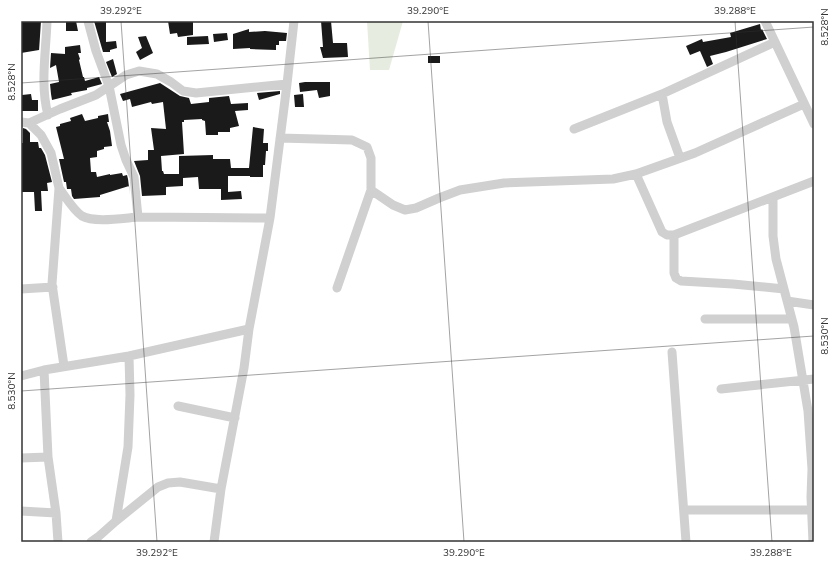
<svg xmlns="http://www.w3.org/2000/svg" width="835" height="563" font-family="'Nunito Sans',sans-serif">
<rect width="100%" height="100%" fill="#fff"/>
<path fill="#e6ecdf" d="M367,21H403L389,70H370Z"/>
<path fill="#1a1a1a" d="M41,21L39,51V50L21,53V22Z
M66,21H76L78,31H66Z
M94,21H106V42L116,41L117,48L110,50V52H103Z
M168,21H193V35L178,37L177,33L170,34Z
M321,21H331L333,43H347L348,57L323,58L320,47H323Z
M760,24L761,30L762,29L767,39L726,52L710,56L713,64L707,67L700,51L690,55L686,46L702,39L703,42L731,37L730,33Z
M249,29V32L265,31L287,33L286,41H279V45H276V50L250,49V48L233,49V34Z
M227,33L228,40L214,42L213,34Z
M146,36L153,53L140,60L136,52L142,48L138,37Z
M208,36L209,44L187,45V37Z
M80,45L81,53H78L80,59L79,60L83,77H84L85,81L99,77L102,84L87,88V90L71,93L72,95L52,100L51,94L50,84L59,82L56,65L50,68L51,53L65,54V47Z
M428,56H440V63H428Z
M113,59L117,74L112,77L106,62Z
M305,82H330V96L319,98L317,90L300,92L299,83Z
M160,83L180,96L189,98L191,104L209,102V98L229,96L231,104L248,103V110L235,111L239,126L230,128V132H218V135H206L205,121L202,120V119L184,120V122H182L184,154L161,156L162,171H163L164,174H179V156L213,155V159H230L231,168H249L253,127L264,129L263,143H268V151H266L265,165H263V177H250V176H228V192L241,191L242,199L221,200V189H199L198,177L183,178V186L166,187V195L142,196L140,176L134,161L148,160V150H154L151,128L166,129L163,102L152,104L151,102L132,107L130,99L123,101L120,94Z
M280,91V94L259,100L257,93Z
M31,94L32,100H38V111H22V95Z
M303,94L304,107H295L294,95Z
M82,114L85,121L98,118V116L108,114L109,122H107L110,131L112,146L104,147V149L97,151V157L90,158L91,172H96L97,177L110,174V175L122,173L123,176L127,175L128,179L130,195L129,186L100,195V197L74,199L72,196L71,189H67L66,182H64L59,159H64L56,127L60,126V124L71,121L70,118Z
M23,128L26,129L30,133V142H38L39,148H41L45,155L52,182L47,183L48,191H41L42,211H35L34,192H21V143H23Z"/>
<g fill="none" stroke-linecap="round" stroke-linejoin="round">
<path stroke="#d0d0d0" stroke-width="9" d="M47,21C46,52 40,85 48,115
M88,21L96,51L109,86L121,145L126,160L134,177L138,217
M765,21L814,124
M662,94L667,122L680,158
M21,122L29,123L60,109L96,95L126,75L139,71L157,74L171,82L183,91L196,93L287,84
M29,123L41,135L51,153L59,188L52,284L64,366
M574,129L662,94L775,42
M280,138L352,140L367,147L371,158V190L337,288
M636,174L662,232L667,235H674L814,181
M59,188C65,196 73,210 82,216C94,223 124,218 139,217C183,217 226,218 270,218
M371,190L393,205L405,210L416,208L439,198L460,190L504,183L613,179L636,174L695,153L804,104
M773,197V236L776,259L794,327L808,411L812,469L811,497L813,542
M674,235V273L676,278L681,281L733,284L784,289
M21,289L53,287
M787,301L814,305
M705,319H792
M672,352L686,542
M44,370L48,457L56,513L58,542
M21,376L44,370L129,356L249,329
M721,389L814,379
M178,406L235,418
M21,458L48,457
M684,510H811
M21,511L56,513
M116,521L128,447L130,395L129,356
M91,542L98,537L116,521L158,487L168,483L180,482L221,489
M214,542L221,489L244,368L249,329L270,218L287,84L294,21"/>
</g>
<path fill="none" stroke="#333" stroke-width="1" stroke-opacity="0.45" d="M121,21L157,542M428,21L464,542M735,21L772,542M21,83L814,27M21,391L814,336"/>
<rect width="835" height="563" fill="none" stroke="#ffffff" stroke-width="44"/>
<rect x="22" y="22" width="791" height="519" fill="none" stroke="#333" stroke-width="1.5"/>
<g font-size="10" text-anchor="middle" fill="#333">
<text x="121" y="14">39.292°E</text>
<text x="428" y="14">39.290°E</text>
<text x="735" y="14">39.288°E</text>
<text transform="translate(824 27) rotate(-90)" y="4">8.528°N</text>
<text transform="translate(11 82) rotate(-90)" y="4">8.528°N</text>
<text transform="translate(824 336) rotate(-90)" y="4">8.530°N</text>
<text transform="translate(11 391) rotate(-90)" y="4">8.530°N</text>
<text x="157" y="556">39.292°E</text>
<text x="464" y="556">39.290°E</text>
<text x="771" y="556">39.288°E</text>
</g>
</svg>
